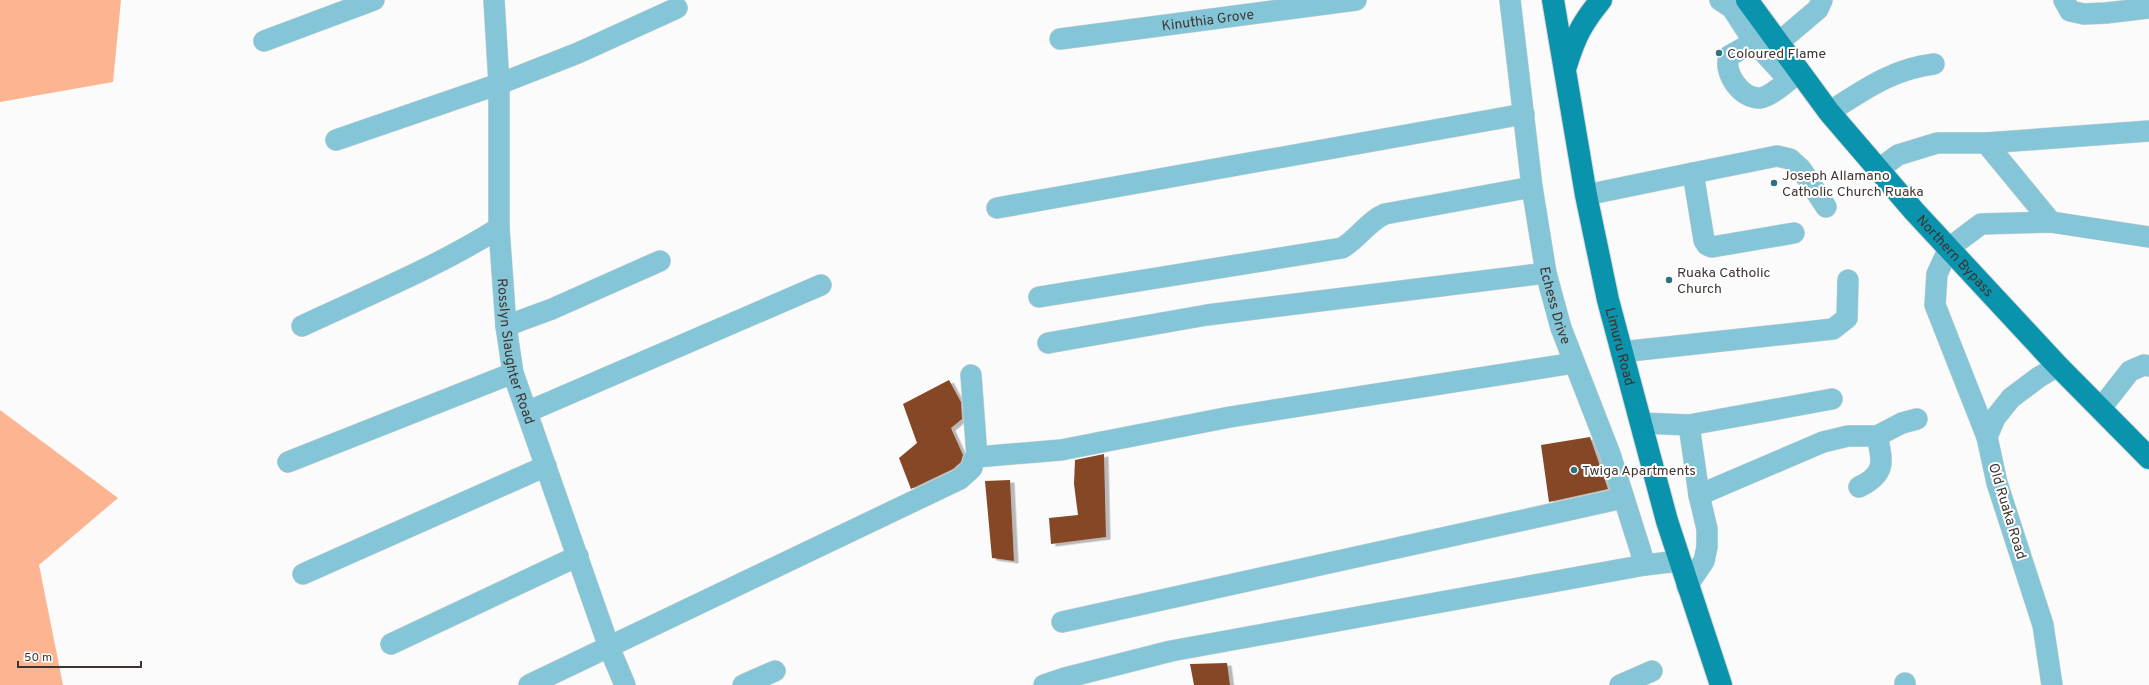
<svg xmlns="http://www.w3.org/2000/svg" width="2149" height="685" font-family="Overpass,sans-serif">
<defs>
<filter id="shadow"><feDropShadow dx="4.5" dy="2.5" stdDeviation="0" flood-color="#0004"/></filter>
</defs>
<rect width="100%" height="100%" fill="#fbfbfb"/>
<path fill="#fdb491" d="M0,0H121L113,82L0,102Z
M0,410L118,498L39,565L63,685H0Z"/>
<path fill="#854726" filter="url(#shadow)" d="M949,380L961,402L962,419L951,428L963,455L961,462L953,469L911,489L899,458L917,443L903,404Z
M1590,437L1608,489L1549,502L1541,445Z
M1104,454L1106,537L1051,544L1049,518L1078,515L1074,484L1075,460Z
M1010,480L1014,561L992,558L985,481Z
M1227,663L1230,685H1194L1190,664Z"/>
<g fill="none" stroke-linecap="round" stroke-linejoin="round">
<g stroke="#d9d7d6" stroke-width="22">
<g id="minor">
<path id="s1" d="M494,0L499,84V228L506,326L513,373L609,647L625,685"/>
<path id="s2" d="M1510,0L1532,187L1546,273L1561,328L1610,454L1645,565L1679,561"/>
<path d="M1720,0L1732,8L1754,42L1789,80"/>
<path d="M2064,0L2070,11L2084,14L2106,13L2149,8"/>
<path id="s3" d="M1060,39L1356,0"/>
<path d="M264,41L374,0"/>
<path d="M1754,42L1729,56C1723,74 1742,99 1760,98C1771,97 1791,78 1799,72"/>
<path d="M1778,43L1818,9L1822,0"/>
<path d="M1829,112C1864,90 1892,69 1934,64"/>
<path d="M336,140L499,84L578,53L677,8"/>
<path d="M1986,143L2051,222"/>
<path d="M1879,169L1898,155L1937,143H1986L2149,131"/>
<path d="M1693,173L1777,156L1790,159L1801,169L1826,207"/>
<path d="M1586,195L1693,173L1704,240L1707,245L1712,247L1794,233"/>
<path d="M997,208L1524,114"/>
<path d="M1039,297L1342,248C1358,239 1368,221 1385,214L1532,187"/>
<path d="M302,326C368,295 437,267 499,228"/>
<path d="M506,326L552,309L660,261"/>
<path d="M1048,343L1207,315L1546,273"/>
<path d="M1621,352L1833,329L1847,318L1848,280"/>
<path d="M971,375L977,457"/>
<path d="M2101,408L2130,371L2144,365L2149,366"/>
<path d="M527,412L821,285"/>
<path d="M1641,423L1689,425L1832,399"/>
<path d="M1877,436L1902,423L1917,419"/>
<path d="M1987,437L1935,305L1937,274L1949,248L1981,224L2051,222L2149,237"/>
<path d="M288,462L513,373"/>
<path d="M1699,495L1823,442L1848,436H1877C1883,462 1886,474 1859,487"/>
<path d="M303,574L546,466"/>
<path d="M1687,586L1704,561L1707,547V529L1699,495L1689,425"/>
<path d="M1062,622L1623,498"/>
<path d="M391,644L578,556"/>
<path d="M1905,683V685"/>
<path d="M529,685L960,479L972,468L973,461L977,457L1061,450L1230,417L1574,363"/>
<path d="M743,685L775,671"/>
<path d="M1044,685L1065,678L1171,651L1645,565"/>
<path d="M1620,685L1652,671"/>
<path d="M2052,685L2043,625L1997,483L1987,437L1995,418L2011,398L2039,377L2058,366"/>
</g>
</g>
<g stroke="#d9d7d6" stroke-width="24">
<g id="major">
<path id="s4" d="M1553,0L1586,195L1608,300L1667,521L1721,685"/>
<path id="s5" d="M1747,0L1829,112L1914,211L2058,366L2149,458"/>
<path d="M1566,66C1575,37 1582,23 1601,0"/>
</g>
</g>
<use href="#minor" stroke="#84c6d7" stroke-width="21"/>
<use href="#major" stroke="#0993ac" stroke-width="22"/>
</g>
<g fill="#2e7282" stroke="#fff" stroke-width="1.5">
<circle cx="1719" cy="53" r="4"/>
<circle cx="1774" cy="183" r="4"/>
<circle cx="1669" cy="280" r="4"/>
<circle cx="1574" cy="470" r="4"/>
</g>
<g text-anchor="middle" stroke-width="4" stroke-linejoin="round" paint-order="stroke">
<g font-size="14" fill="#3f3430" stroke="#fff">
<text dy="5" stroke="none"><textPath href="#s3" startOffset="149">Kinuthia Grove</textPath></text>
<text dy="5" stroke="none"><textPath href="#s5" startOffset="330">Northern Bypass</textPath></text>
<text dy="5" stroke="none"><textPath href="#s2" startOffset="309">Echess Drive</textPath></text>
<text dy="5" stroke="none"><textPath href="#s4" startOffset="353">Limuru Road</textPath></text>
<text dy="5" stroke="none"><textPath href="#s1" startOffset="353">Rosslyn Slaughter Road</textPath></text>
<text transform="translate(2008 511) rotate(73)" y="5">Old Ruaka Road</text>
</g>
<g font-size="14" fill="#3f3430" stroke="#fff" text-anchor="start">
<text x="1727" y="58">Coloured Flame</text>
<text x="1782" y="180">Joseph Allamano<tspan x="1782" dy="16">Catholic Church Ruaka</tspan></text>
<text x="1677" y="277">Ruaka Catholic<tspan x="1677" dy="16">Church</tspan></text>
<text x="1582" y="475">Twiga Apartments</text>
</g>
</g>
<path d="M18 661v6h123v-6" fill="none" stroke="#3f3430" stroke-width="2"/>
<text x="24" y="661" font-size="12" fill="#3f3430" stroke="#ffffff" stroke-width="3" paint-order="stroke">50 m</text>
</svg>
